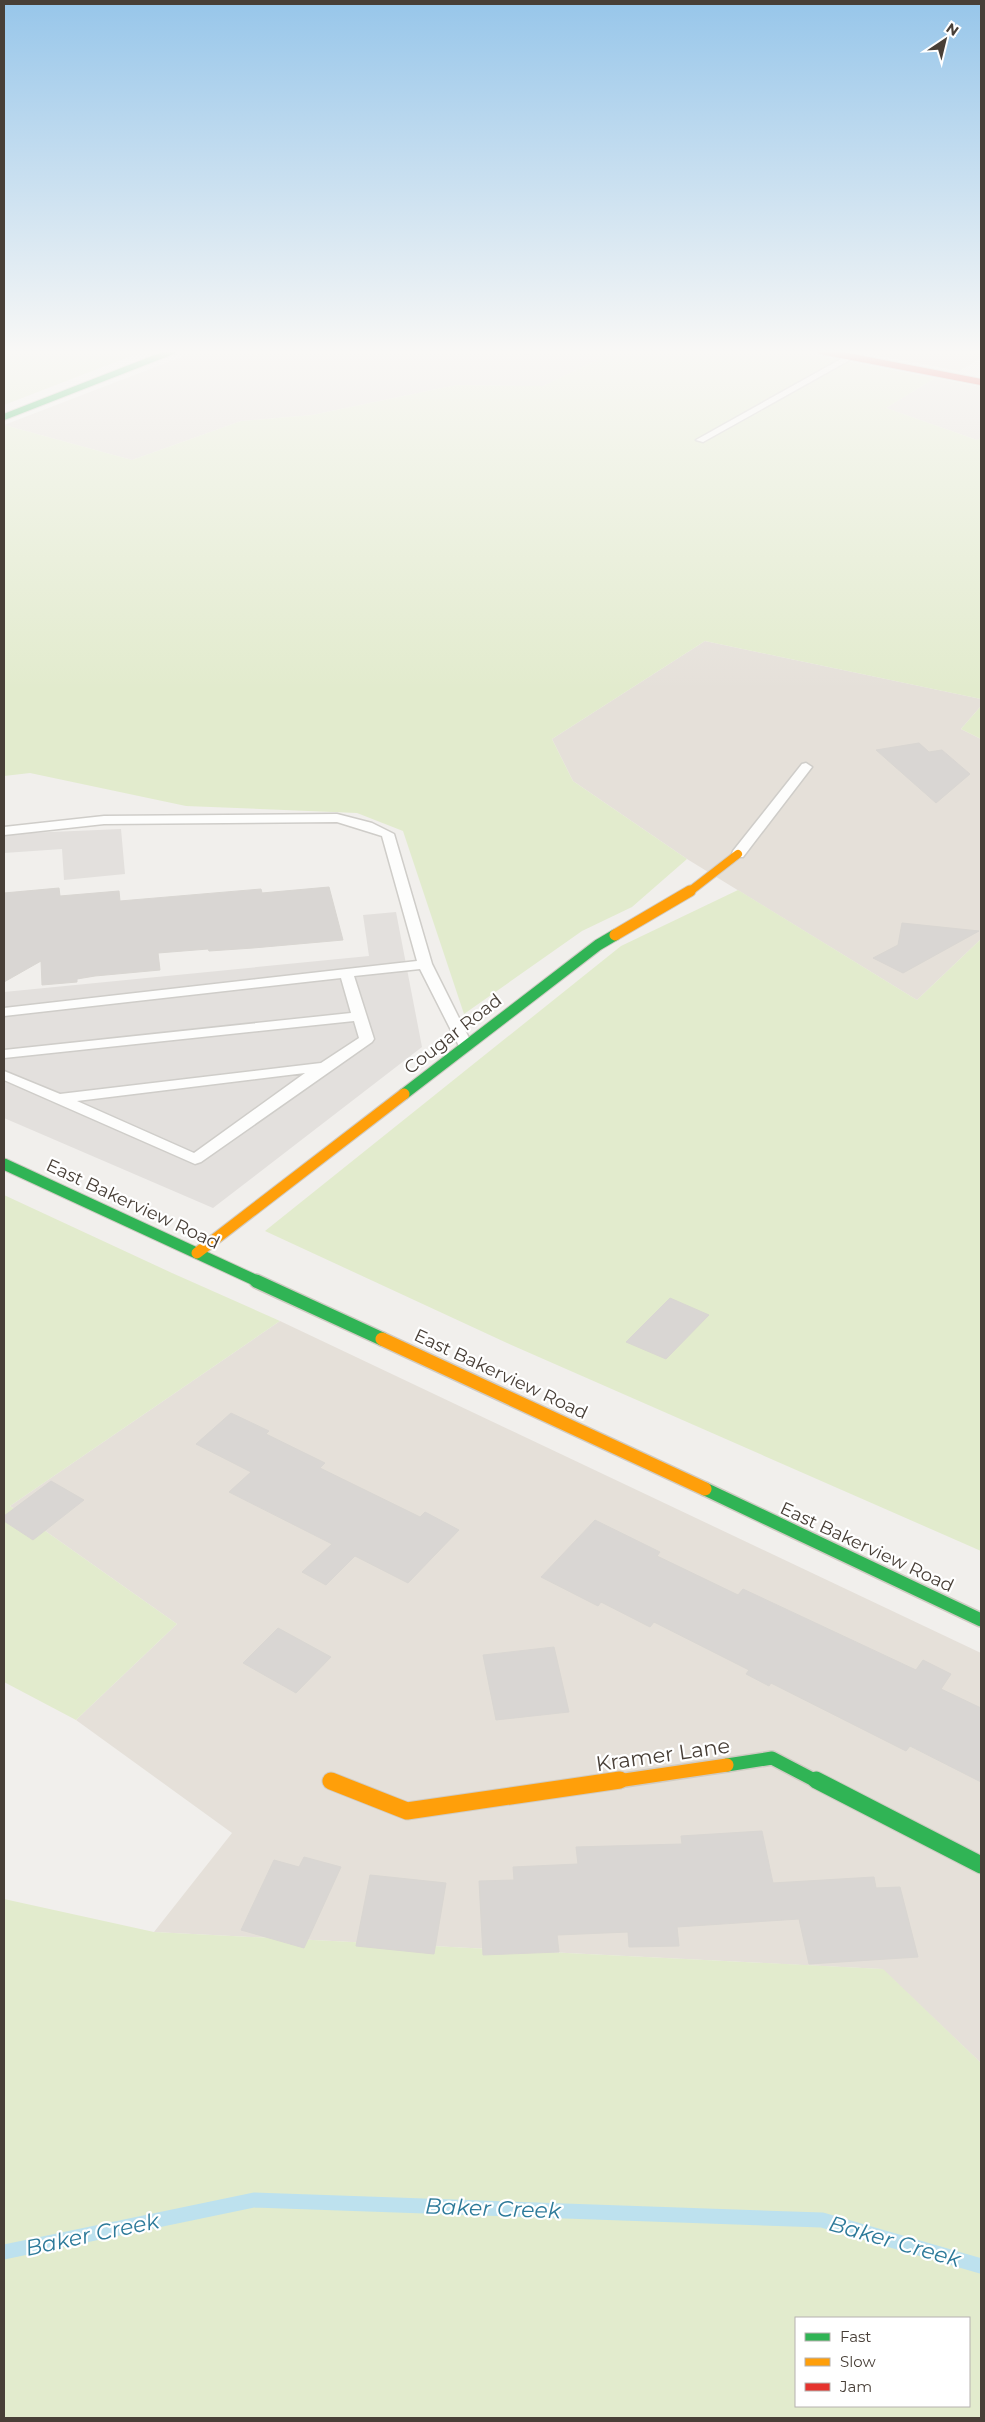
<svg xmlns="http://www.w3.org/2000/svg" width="985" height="2422" font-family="Montserrat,sans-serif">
<rect width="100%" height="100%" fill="#f1efec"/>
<path fill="#e5e0d9" d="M197,351H616L543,386L456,385L312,415L241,421L132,460L4,425Z
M854,351H981V358L959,371Z
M935,378L981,387V438L977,440L886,408Z
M705,641L981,699V706L961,729L981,739V939L917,1000L687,859L573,781L552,739Z
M280,1321L981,1653V2063L882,1969L154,1932L232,1833L76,1720L177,1624L10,1506Z"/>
<path fill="#e2ebcd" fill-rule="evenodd" d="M4,351H144L4,405Z
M616,351H793L935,378L886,408L977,440L981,438V699L705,641L552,739L573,781L687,859L632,907L582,931L464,1014L403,831L357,813L186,806L30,773L4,776V425L132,460L241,421L312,415L456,385L543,386Z
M981,706V739L961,729Z
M738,890L917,1000L981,939V1551L507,1343L265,1231L621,946Z
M4,1195L172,1273L280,1321L10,1506L177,1624L76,1720L4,1682Z
M4,1899L154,1932L883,1969L981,2063V2418H4ZM796,2318H969V2406H796Z"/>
<path fill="#e3e0dd" d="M121,829L125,874L64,880L62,849L4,853V834Z
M396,912L422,1047L213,1208L4,1118V992L369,956L363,915Z"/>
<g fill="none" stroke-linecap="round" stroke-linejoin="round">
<path stroke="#bde1ee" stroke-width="15" d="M4,2252L254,2200L822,2220L981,2266"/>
</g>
<path fill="#d9d6d3" stroke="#d9d6d2" d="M919,743L929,752L942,750L970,774L936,803L876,750Z
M329,887L343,940L253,948L209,951L208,949L158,953L160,970L95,976L77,979V982L42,985L41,961L4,982V893L59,888L60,896L119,891L120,901L261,889L262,893Z
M902,923L979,931L903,973L873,958L898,945Z
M670,1298L709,1315L666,1359L626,1342Z
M231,1413L269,1431L266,1434L325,1463L320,1468L420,1517L425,1512L459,1530L408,1583L355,1556L326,1585L302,1572L332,1544L229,1492L251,1472L196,1444Z
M51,1481L84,1500L33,1540L4,1521V1516Z
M595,1520L660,1552L657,1556L738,1595L743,1589L916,1670L923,1660L951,1674L941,1689L981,1708V1782L910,1746L906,1751L771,1683L769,1686L746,1674L749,1670L654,1622L650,1627L601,1602L598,1606L541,1577Z
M278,1628L331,1657L296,1693L243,1663Z
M554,1647L569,1712L496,1720L483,1655Z
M762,1831L773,1883L874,1877L876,1888L900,1887L918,1957L809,1964L799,1919L677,1927L679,1946L629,1947L628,1932L557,1935L559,1952L483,1955L479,1881L514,1880L513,1867L578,1864L576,1847L682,1844L681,1836Z
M304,1857L341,1867L304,1948L241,1930L274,1860L299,1867Z
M370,1875L446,1883L434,1954L356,1946Z"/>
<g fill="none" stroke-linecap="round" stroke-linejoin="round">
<g stroke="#cfcdc9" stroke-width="3">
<path id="lane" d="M524,351H532L527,354Z
M848,355L855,357L703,442L696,440Z
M806,763L812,767L743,857H733L732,854L733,851L802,764Z
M337,814L372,823L394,834L432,964L473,1046L471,1049H461L459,1046L420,969L354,976L374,1039L372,1042L201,1162L195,1164L4,1080V1071L60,1094L321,1063L359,1038L354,1021L4,1058V1050L351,1013L341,978L4,1016V1008L417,961L382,836L337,822L104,824L4,835V827L104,816ZM305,1073L194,1153L77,1101Z"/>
</g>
<g stroke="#d0cbc3" stroke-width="8">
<path id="fast-far3" d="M4,417L173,351"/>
</g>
<g stroke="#d0cbc3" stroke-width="13">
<path id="fast-far2" d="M404,1094L598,945L615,935
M4,1164L259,1282"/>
</g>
<g stroke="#d0cbc3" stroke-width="16">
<path id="fast-far1" d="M256,1281L382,1339
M705,1489L981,1620
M727,1765L772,1758L818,1782"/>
</g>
<g stroke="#d0cbc3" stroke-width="19">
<path id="fast" d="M816,1780L981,1865"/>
</g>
<g stroke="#d0cbc3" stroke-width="10">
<path id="slow-far3" d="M689,892L738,854"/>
</g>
<g stroke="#d0cbc3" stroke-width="13">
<path id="slow-far2" d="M615,935L690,891
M197,1253L404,1094"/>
</g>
<g stroke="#d0cbc3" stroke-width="16">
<path id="slow-far1" d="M382,1339L705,1489
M331,1781L333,1782
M611,1782L727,1765"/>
</g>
<g stroke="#d0cbc3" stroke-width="19">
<path id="slow" d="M331,1781L407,1811L620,1780"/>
</g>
<g stroke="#d0cbc3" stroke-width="8">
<path id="jam" d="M821,351L981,382"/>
</g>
<use href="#lane" fill="#fdfdfc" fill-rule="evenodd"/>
<use href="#fast-far3" stroke="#30b455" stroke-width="6"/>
<use href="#fast-far2" stroke="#30b455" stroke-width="11"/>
<use href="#fast-far1" stroke="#30b455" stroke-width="13"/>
<use href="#fast" stroke="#30b455" stroke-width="17"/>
<use href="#slow-far3" stroke="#ff9f0a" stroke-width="8"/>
<use href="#slow-far2" stroke="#ff9f0a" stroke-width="11"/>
<use href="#slow-far1" stroke="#ff9f0a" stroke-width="13"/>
<use href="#slow" stroke="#ff9f0a" stroke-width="17"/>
<use href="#jam" stroke="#e5322d" stroke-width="6"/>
</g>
<linearGradient id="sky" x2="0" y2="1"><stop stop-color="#97c6ea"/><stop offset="0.51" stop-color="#f9f8f6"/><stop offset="1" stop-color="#f9f8f6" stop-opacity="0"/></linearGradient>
<rect width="985" height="690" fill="url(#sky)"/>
<g text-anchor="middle" stroke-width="4.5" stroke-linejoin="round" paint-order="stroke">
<g font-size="18" fill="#483f37" stroke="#fff">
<text transform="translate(453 1034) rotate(-38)" y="6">Cougar Road</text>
<text transform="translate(133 1204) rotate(25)" y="6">East Bakerview Road</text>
<text transform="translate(501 1374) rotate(25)" y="6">East Bakerview Road</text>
<text transform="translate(867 1547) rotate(25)" y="6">East Bakerview Road</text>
</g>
<g font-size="21" fill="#483f37" stroke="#fff">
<text transform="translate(663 1755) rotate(-8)" y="7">Kramer Lane</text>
</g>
<g font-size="22" font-style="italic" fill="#2d7a9a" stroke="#fff">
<text transform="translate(493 2208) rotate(2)" y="8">Baker Creek</text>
<text transform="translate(92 2234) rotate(-12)" y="8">Baker Creek</text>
<text transform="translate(895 2241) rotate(16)" y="8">Baker Creek</text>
</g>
</g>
<rect width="985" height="2422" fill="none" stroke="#483f37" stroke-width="10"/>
<rect x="795" y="2317" width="175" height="90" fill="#ffffff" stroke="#b6b2af"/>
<rect x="805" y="2333" width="25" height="8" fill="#30b455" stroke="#b6b2af"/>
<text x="840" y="2342" font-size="15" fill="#483f37">Fast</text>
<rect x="805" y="2358" width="25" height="8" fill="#ff9f0a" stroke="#b6b2af"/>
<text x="840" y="2367" font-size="15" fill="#483f37">Slow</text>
<rect x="805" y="2383" width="25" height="8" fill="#e5322d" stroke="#b6b2af"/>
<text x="840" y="2392" font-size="15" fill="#483f37">Jam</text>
<g transform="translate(945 40) rotate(35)" stroke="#ffffff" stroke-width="4" paint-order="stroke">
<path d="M0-4L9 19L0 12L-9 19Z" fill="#483f37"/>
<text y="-8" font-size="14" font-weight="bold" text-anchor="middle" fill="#483f37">N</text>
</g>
</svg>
